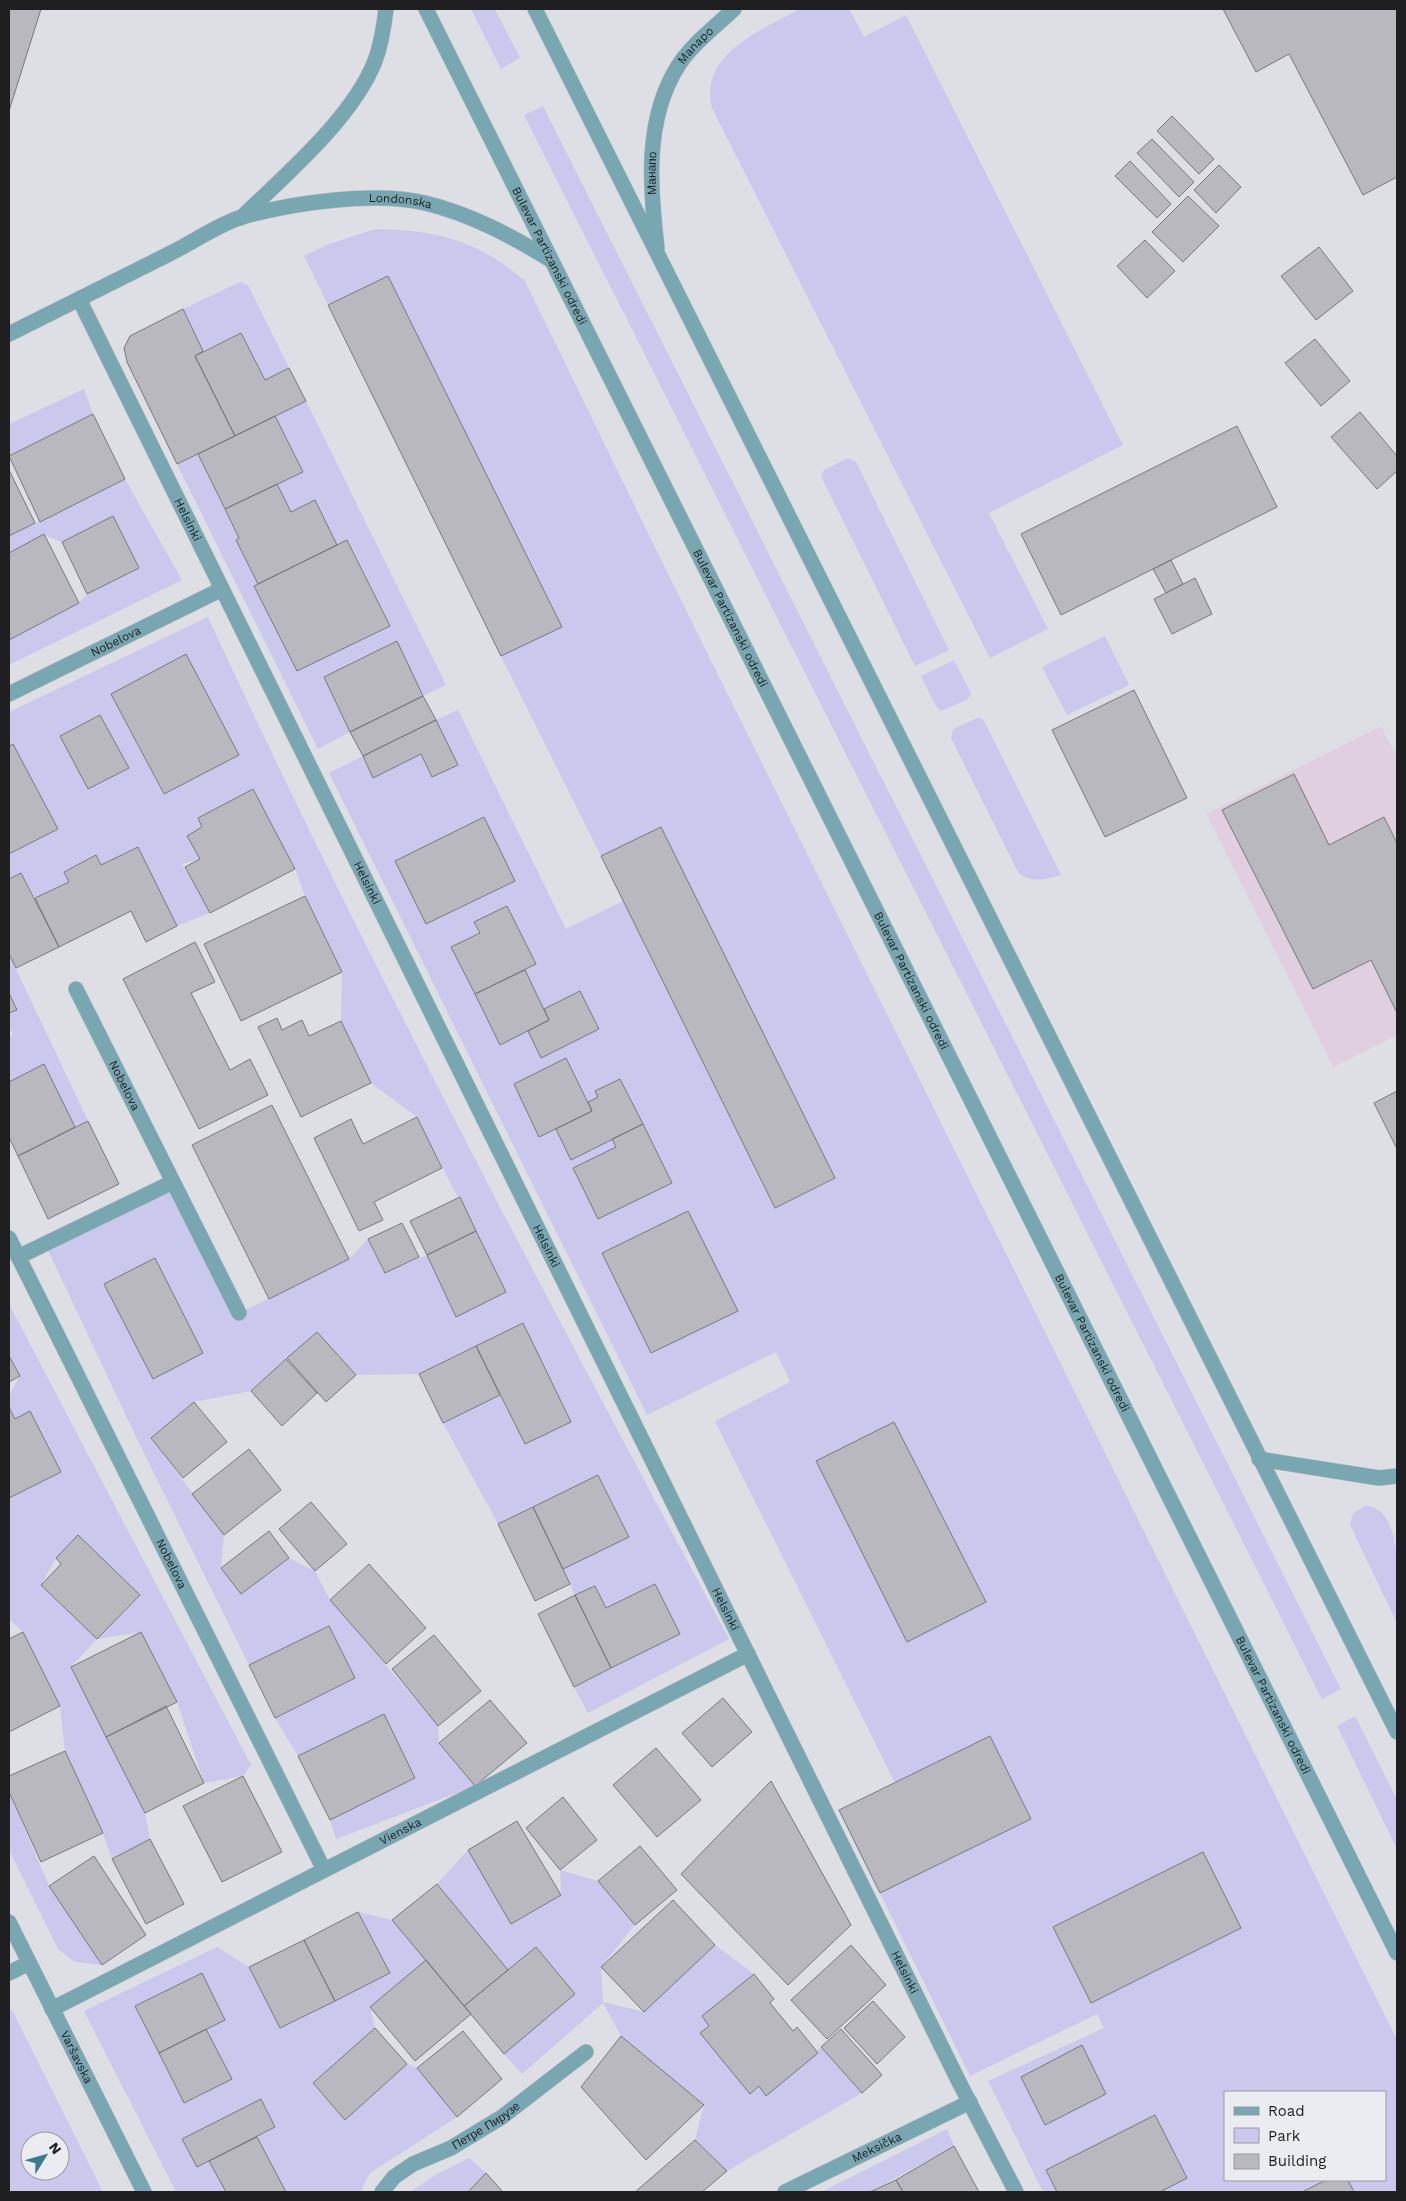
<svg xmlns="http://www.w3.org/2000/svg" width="1406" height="2201" font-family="'Work Sans',sans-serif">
<rect width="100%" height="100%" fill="#dedee5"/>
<path fill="#e0cfe0" d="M1381,726L1397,758V1035L1333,1067L1206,814Z"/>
<path fill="#cac8ed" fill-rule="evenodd" d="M471,9H495L520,58L501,69Z
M800,9H849L864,37L906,15L1123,445L989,513L1048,629L990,658L712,108C698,54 763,29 800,9Z
M543,106L1341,1689L1322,1699L524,115Z
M376,229C437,230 477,240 525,281L666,570L1397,2040V2192H1354L1348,2180H1385V2092H1225V2180H1326L1302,2192H1043L988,2081L1104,2028L1097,2014L970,2076L880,1893L1031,1819L990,1736L895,1783L715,1421L790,1382L776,1352L647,1415L329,773L363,756L373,777L421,754L432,777L457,765L436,720L458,710L566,929L623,901L775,1208L835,1179L661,827L601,856L501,656L561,626L388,276L328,305L304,256L329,244ZM507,906L536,963L525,970L544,1009L579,991L599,1029L541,1057L528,1031L500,1044L451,947L480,933L474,922ZM566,1058L588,1102L598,1097L595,1091L620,1079L672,1183L616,1147L612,1139L571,1159L556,1129L539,1137L514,1084ZM1203,1852L1091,2003L1053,1927Z
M240,282L248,285L289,368L265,380L241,333L203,351L183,309Z
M84,389L93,414L9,456V424Z
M306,401L446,685L423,696L396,641L324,677L350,732L318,749L177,464L198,454L239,538L236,540L258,584L255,587L297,671L390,625L348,540L337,545L315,500L291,512L277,484L275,416Z
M848,458L856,462L949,650L915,666L821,476L824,470Z
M125,479L182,580L9,665V640L79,603L87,594L139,568L113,516L62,542L44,535L9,553V536Z
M208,617C368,964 549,1302 729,1639L588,1713L574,1687L680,1634L655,1584L606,1608L595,1586L575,1595L563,1569L629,1536L599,1475L498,1524L443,1423L500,1395L525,1444L571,1422L522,1323L419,1374L356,1375L317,1332L251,1391L194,1402L151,1438C176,1470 199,1503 224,1535L221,1568L241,1594L289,1558L315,1571L330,1600L438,1726L439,1743L475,1786L336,1839L330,1820L415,1777L384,1714L298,1756L275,1718L355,1678L329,1626L249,1665L137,1439L45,1244L173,1182L239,1313L349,1259L368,1239L385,1273L427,1255L456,1317L506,1292L417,1117L371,1083L341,1021L342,972L305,896L295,869L253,789L198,818L202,827L187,836L200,859L182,864L210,913L177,926L138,847L101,865L96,855L64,871L69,882L35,898L21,873L9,879V855L57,829L13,745L9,747V712ZM111,694L239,754L163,794ZM100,715L129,768L89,789L60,736Z
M1105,636L1129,685L1067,715L1042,667Z
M954,660L971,693L968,699L941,711L936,706L921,676Z
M977,718H981L984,721L1061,875C1048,879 1029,884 1018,872L951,738L953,729Z
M9,954L88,1121L75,1127L44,1065L9,1082V1037L13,1035L9,1027V1013L17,1009L9,993Z
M9,1304L251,1765L243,1776L204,1783L177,1702L141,1632L97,1639L71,1667L145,1813L150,1839L112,1859L103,1833L65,1751L60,1706L23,1632L9,1619V1498L61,1472L30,1412L15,1419C5,1399 10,1394 20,1376L9,1356ZM78,1536L140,1595L97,1639L41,1585L56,1558Z
M1365,1506C1406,1506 1397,1594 1397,1623L1350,1525L1353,1513Z
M1355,1716L1397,1800V1849L1337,1726Z
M9,1792L49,1886L102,1965L75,1962L58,1949L9,1850Z
M468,1850L512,1924L561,1895L560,1870L598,1881L635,1925L601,1967L603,2002L644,2012L715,1945L754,1974L702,2016L709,2026L700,2033L750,2093L759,2086L766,2096L821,2047L862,2093L727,2171L695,2140L704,2105L621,2036L603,2003L522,2074L504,2054L575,1994L536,1947L508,1970L437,1884Z
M358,1912L392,1920L426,1960L370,2007L375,2028L313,2084L345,2120L407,2064L417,2068L457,2117L370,2173L361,2192H286L257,2137L275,2127L261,2100L182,2139L197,2167L209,2161L226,2192H176L84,2011L217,1947L249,1967L280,2028L390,1973ZM202,1973L225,2019L206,2029L232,2079L185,2103L135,2006Z
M12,2010L103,2192H11L9,2188V2012ZM30,2141H60V2171H30Z
M947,2129L954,2146L870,2192H821Z
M469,2158L486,2173L468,2192H410L437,2174Z"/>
<path fill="#b8b8be" stroke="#77777d" d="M9,9H41L9,111Z
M1223,9H1397V177L1363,195L1289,54L1256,72Z
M1172,116L1214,159L1199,174L1157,131Z
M1152,139L1194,182L1179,197L1137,153Z
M1130,161L1171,204L1157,218L1115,176Z
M1219,165L1241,187L1216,213L1194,190Z
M1188,196L1219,226L1183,262L1152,232Z
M1145,240L1175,271L1147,298L1117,266Z
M1319,247L1353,291L1316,320L1281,276Z
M388,276L562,627L501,656L328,305Z
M183,309L203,351L195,356L235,436L177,464L127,362L124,348L130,336Z
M241,333L265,380L289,368L306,401L235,436L195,356Z
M1315,339L1350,381L1321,406L1285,363Z
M1360,412L1397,456V471L1377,489L1331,437Z
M93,414L125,479L40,522L9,456Z
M275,416L303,472L225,509L198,454Z
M1237,426L1277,507L1061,615L1021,534Z
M9,470L35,523L9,536Z
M277,484L291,512L315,500L337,545L258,584L236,540L239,538L225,509Z
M113,516L139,568L87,594L62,542Z
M44,534L79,603L9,640V553Z
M347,540L390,626L297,671L254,586Z
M1171,560L1183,584L1166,593L1153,569Z
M1195,578L1212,614L1172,634L1154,599Z
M397,641L423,696L350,732L324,677Z
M186,654L239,755L164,794L111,694Z
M1134,690L1187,798L1105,837L1052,730Z
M423,696L436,720L363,756L350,732Z
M100,715L129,768L88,789L60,736Z
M436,720L458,765L432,777L421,754L373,778L363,756Z
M13,744L58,829L9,854V747Z
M1294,774L1329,845L1384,817L1397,843V1013L1371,960L1313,989L1222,810Z
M253,789L295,869L210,913L185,867L200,859L187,836L202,827L198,818Z
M484,817L515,881L426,924L395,861Z
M661,827L835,1178L775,1208L601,856Z
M138,847L177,926L146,942L131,911L59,947L35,898L69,882L64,872L96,855L101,865Z
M21,873L59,947L16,968L9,954V879Z
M305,896L342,972L241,1021L204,944Z
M507,906L536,964L475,994L451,947L480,933L474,922Z
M195,942L215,982L191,993L230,1070L250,1059L268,1095L199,1129L123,979Z
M525,970L549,1020L500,1045L475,994Z
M580,991L599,1029L541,1058L528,1031L549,1020L544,1009Z
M9,993L17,1010L9,1013Z
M277,1018L282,1030L302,1020L309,1036L341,1021L371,1083L301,1117L258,1027Z
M566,1058L592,1111L539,1137L514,1084Z
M44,1064L75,1127L18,1156L9,1137V1082Z
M620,1079L643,1124L571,1160L556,1129L592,1111L588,1102L598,1097L595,1091Z
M1397,1091V1149L1374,1103Z
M272,1105L349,1259L269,1299L192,1145Z
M417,1117L442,1168L374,1202L383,1220L359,1231L314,1138L351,1119L363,1144Z
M88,1121L119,1184L48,1219L18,1156Z
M643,1124L672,1183L598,1219L573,1168L616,1147L612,1139Z
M460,1197L476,1231L427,1255L410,1221Z
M688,1211L738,1311L651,1353L602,1253Z
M402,1223L419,1257L385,1273L368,1239Z
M476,1231L506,1292L456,1317L427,1255Z
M155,1258L203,1353L153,1379L104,1284Z
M523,1323L571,1422L525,1444L476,1346Z
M317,1332L356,1375L326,1402L287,1358Z
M476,1346L500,1395L443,1423L419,1374Z
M9,1356L20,1376L9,1382Z
M286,1359L317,1393L282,1426L251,1391Z
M194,1402L227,1442L183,1478L151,1438Z
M9,1407L15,1419L30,1411L61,1472L9,1498Z
M894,1422L986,1602L907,1642L816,1461Z
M249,1449L281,1490L224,1535L192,1494Z
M598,1475L629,1537L563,1569L533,1507Z
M311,1502L347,1544L315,1571L279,1529Z
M533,1507L570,1584L535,1601L498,1524Z
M269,1531L289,1558L241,1594L221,1568Z
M78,1535L140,1595L97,1639L41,1585L61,1564L56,1558Z
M369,1564L426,1628L386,1664L330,1600Z
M655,1584L680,1634L611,1668L575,1595L595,1586L606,1608Z
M575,1595L611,1668L574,1687L538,1614Z
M329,1626L355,1678L275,1718L249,1665Z
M23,1632L60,1706L9,1732V1639Z
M141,1632L177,1702L106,1737L71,1667Z
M434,1635L481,1691L438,1726L392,1669Z
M723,1698L752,1732L712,1767L682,1733Z
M490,1700L527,1743L475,1786L439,1743Z
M166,1706L204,1783L145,1813L106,1737Z
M384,1714L415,1778L330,1820L298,1756Z
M990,1736L1031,1819L880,1893L839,1810Z
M656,1748L701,1800L657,1837L613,1785Z
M65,1751L103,1833L41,1862L9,1792V1776Z
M243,1776L282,1852L222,1882L183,1806Z
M771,1781L851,1925L788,1985L681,1874Z
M563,1797L597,1840L560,1870L526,1828Z
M517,1821L561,1895L511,1924L468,1850Z
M150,1839L184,1904L146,1924L112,1859Z
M640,1846L677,1890L635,1925L598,1881Z
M1203,1852L1241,1928L1091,2003L1053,1927Z
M94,1856L146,1935L102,1965L49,1886Z
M437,1884L508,1970L464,2006L392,1920Z
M673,1900L715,1945L644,2012L601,1967Z
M358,1912L390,1973L335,2001L304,1940Z
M304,1940L335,2001L280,2028L249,1967Z
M851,1945L886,1985L827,2039L791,2000Z
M536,1947L575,1994L504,2054L464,2006Z
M426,1960L471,2014L415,2061L370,2007Z
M202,1973L225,2020L159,2053L135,2006Z
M754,1974L774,1999L770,2003L793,2031L797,2027L818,2053L766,2096L759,2086L750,2094L700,2033L709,2026L702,2016Z
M873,2001L905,2037L877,2064L844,2028Z
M375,2028L407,2064L345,2120L313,2083Z
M206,2029L232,2079L184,2103L159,2053Z
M841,2029L882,2075L862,2093L821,2047Z
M463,2031L502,2079L457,2117L417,2068Z
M621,2036L704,2105L646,2160L581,2087Z
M1082,2045L1106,2094L1045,2125L1021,2077Z
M261,2099L275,2127L197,2167L182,2139Z
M1155,2115L1187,2178L1160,2192H1057L1046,2170Z
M257,2137L286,2192H226L209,2161Z
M695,2140L727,2171L702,2192H635Z
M954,2146L979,2192H903L896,2180Z
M486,2173L503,2192H468Z
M896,2180L903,2192H870Z
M1326,2180H1348L1354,2192H1302Z"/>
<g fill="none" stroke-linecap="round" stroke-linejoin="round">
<g stroke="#bcbcc2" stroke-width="16">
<path id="service" d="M1259,1459L1379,1478L1397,1476"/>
</g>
<g stroke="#bcbcc2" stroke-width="16">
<g id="minor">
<path id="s1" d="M79,299L959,2082L1016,2192"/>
<path id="s2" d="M9,694L222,589"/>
<path id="s3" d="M76,989L239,1313"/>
<path id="s4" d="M9,1238L324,1870"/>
<path d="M18,1257L173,1182"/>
<path d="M9,1973L29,1963"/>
<path id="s5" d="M52,2009L748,1654"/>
<path id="s6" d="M382,2192L394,2177L413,2164L451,2148L502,2117L586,2052"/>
<path id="s7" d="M785,2192L970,2102"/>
</g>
</g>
<g stroke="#bcbcc2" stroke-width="16">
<g id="tertiary">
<path id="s8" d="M426,9L1397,1953"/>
<path d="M535,9L1397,1732"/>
<path d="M241,218C285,175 352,119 375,61C381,45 384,26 386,9"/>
<path id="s9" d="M657,248C650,188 644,120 678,66C692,44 715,27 734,9"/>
<path id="s10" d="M9,334C63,307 117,280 171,253C193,242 219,224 242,217C292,203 375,191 425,203C470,214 510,235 549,259"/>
<path id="s11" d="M9,1922L144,2192"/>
</g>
</g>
<use href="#service" stroke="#78a7b1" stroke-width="15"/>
<use href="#minor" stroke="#78a7b1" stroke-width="15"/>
<use href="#tertiary" stroke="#78a7b1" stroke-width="15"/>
</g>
<g text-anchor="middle" stroke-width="4" stroke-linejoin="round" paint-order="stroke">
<g font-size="12" fill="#1f1f22" stroke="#ebebf2">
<text dy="4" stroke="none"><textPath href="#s9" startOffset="214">Manapo</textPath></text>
<text dy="4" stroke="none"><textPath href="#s9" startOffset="75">Манапо</textPath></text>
<text dy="4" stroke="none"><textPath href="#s10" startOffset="421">Londonska</textPath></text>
<text dy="4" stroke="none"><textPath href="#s8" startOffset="276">Bulevar Partizanski odredi</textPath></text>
<text dy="4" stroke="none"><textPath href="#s1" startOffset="246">Helsinki</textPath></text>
<text dy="4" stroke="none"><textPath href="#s8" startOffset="681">Bulevar Partizanski odredi</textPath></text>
<text dy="4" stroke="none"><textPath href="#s2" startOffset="119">Nobelova</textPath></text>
<text dy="4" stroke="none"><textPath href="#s1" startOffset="651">Helsinki</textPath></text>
<text dy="4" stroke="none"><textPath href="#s8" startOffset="1086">Bulevar Partizanski odredi</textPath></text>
<text dy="4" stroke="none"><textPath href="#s3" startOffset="108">Nobelova</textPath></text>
<text dy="4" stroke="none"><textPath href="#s1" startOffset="1056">Helsinki</textPath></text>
<text dy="4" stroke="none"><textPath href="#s8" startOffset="1491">Bulevar Partizanski odredi</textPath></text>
<text dy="4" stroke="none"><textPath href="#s4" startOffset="364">Nobelova</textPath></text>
<text dy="4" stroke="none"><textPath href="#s1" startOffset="1461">Helsinki</textPath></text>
<text dy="4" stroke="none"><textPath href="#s8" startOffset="1896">Bulevar Partizanski odredi</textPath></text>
<text dy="4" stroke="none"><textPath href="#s5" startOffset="391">Vienska</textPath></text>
<text dy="4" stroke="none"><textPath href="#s1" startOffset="1866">Helsinki</textPath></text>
<text dy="4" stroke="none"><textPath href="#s11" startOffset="151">Varšavska</textPath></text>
<text dy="4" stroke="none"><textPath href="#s6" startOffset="125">Петре Пирузе</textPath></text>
<text dy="4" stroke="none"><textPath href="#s7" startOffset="102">Meksička</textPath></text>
</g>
</g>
<rect width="1406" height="2201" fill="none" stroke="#1f1f22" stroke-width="20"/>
<rect x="1224" y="2091" width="162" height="90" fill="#ebebf2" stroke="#99999f"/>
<rect x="1234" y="2107" width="25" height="8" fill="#78a7b1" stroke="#99999f"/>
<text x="1268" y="2116" font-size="15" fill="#1f1f22">Road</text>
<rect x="1234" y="2128" width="25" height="15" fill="#cac8ed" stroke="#99999f"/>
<text x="1268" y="2141" font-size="15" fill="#1f1f22">Park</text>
<rect x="1234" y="2154" width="25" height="15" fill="#b8b8be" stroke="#99999f"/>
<text x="1268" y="2166" font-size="15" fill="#1f1f22">Building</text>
<g transform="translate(45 2156) rotate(53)"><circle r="24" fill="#ebebf2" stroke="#99999f"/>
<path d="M0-4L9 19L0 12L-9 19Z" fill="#397c8c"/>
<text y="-8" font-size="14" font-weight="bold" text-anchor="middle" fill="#1f1f22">N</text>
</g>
</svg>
